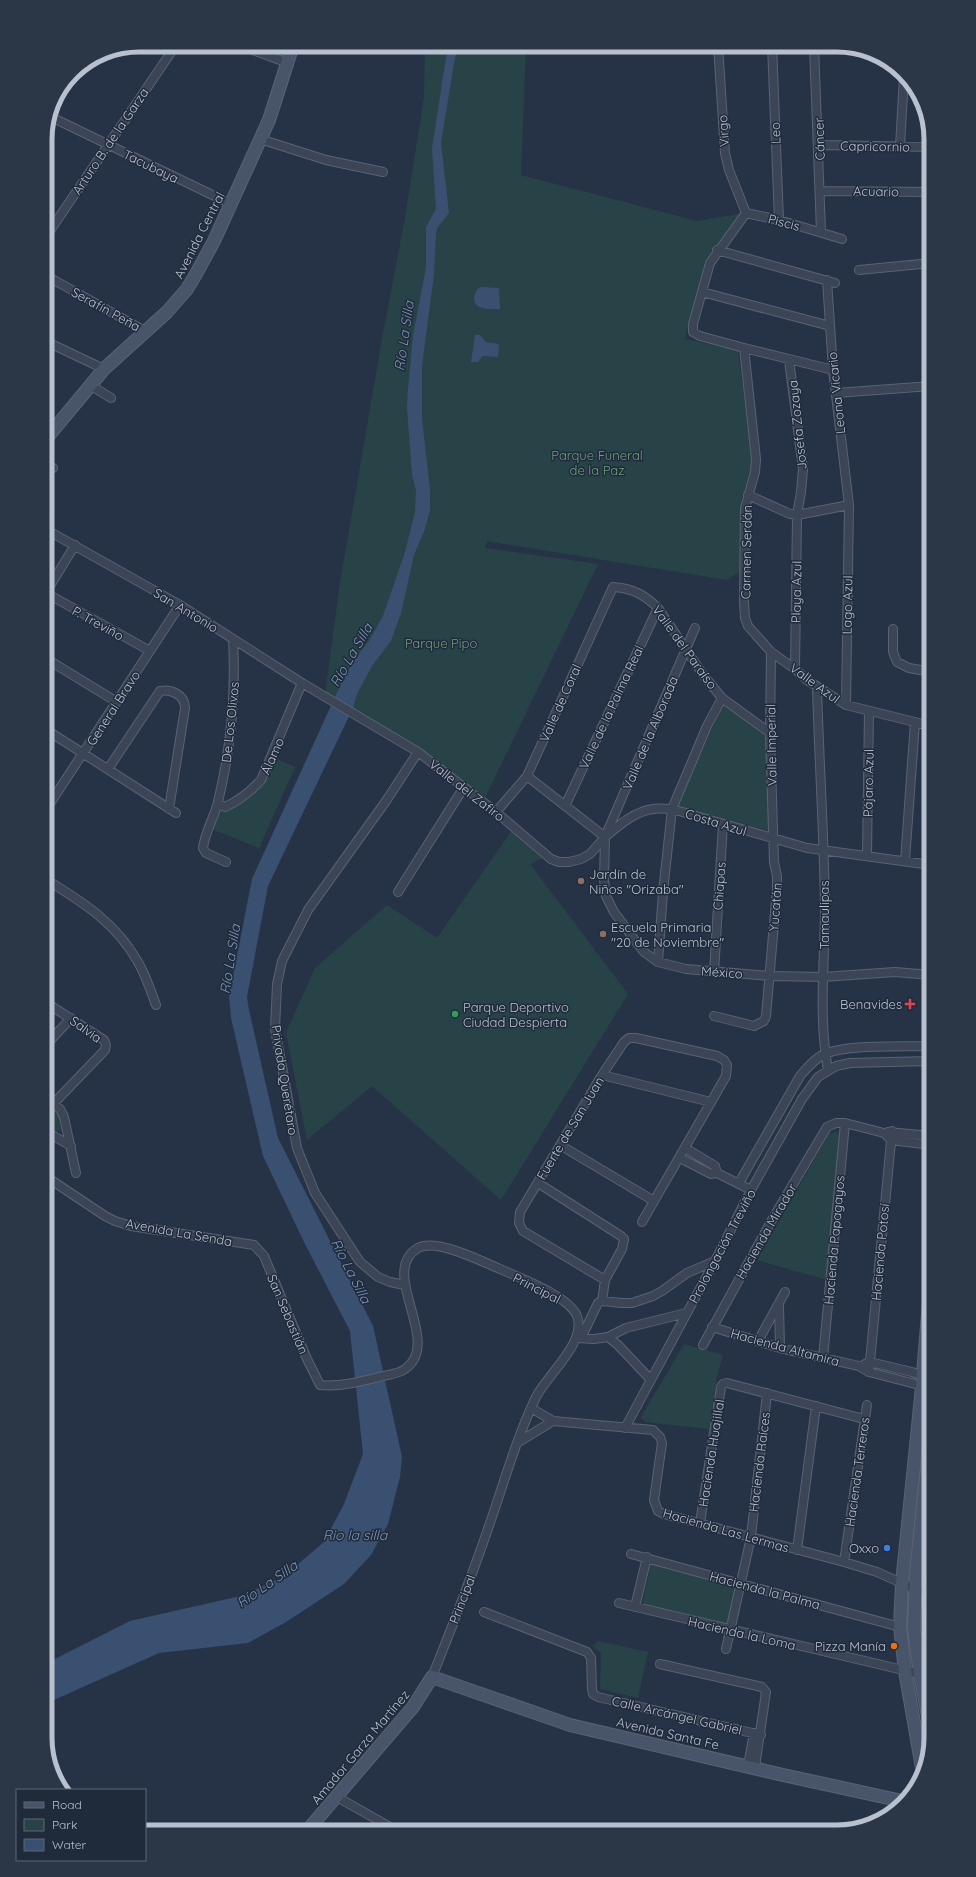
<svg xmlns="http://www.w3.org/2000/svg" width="976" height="1877" font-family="Quicksand,sans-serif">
<rect width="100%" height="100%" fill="#263347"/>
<path fill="#284347" d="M425,45H526L521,175L697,221L739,214L705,261L685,339L738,351L753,464L741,500L742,570L727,580L487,541L485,548L598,564L483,802L409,746L325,695L340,583L383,333L405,218L424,97Z
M724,703L768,739L769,831L677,805Z
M272,757L295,767L259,848L209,828L218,804L225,807L254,788Z
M512,830L542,858L530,864L628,994L501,1200L372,1086L307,1140L286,1033L315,968L387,905L437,938Z
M47,1107L59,1115L61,1130L57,1132L45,1124V1109Z
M837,1131L840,1137L827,1280L757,1260L829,1134Z
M684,1344L723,1355L717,1376L709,1429L645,1422L641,1417Z
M651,1564L735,1587L727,1625L642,1606Z
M598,1641L648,1652L638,1698L600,1689L601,1653L593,1647Z"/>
<path fill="#3a5070" d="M448,45H459L454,63L441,143L449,213L437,228L436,233L434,274L422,366V419L430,490V510L425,529L414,555L401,613L391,641L372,666L357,694L353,708L268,886L247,997L249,1010L278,1138L373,1326L402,1457L400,1477L388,1524L371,1555L344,1584L286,1622L248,1643L159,1653L45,1704V1664L130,1621L245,1595L284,1576L324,1542L344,1504L363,1454L350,1331L305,1244L263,1156L231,1018L229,997L252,879L340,686L354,660L369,641L383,616L405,552L415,512L416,491L412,474L407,408L408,389L413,335L426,268V227L436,209L432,148Z
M480,287L499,288L500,309C492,309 474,311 474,298C475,293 476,290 480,287Z
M475,335H480L486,342L499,344L498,357L483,356L478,362H471Z"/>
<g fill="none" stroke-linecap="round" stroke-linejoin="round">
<g stroke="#596373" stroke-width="10">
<path id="street" d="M239,45L288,63
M718,45L725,153L729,170L746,213
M772,45L779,220
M814,45L821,232
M49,116L231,204
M50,116L53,103
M260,139L326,160L383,172
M819,145L931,147
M900,146L904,77
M820,191L931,192
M746,213L710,263L693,324V332L700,336L744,348L833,370
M746,213L779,220L842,239
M45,238L176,45
M717,250L835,283
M859,270L931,263
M45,275L145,331
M827,280L833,370L849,505L846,705
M702,292L830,326
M45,341L104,369
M744,348L756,459L755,472L745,508L744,602L745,618L748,626L771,652L795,669L807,680L846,705L931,726
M789,360L803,469L801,492L797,515L795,669
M90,385L111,398
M836,393L931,386
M45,464L53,468
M748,495L790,514L797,515L849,505
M45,529L180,605L302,683L418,752L496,812L551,859L559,862H569L581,859L590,854L605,837L695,628
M46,593L150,651
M45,594L75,545
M893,629V652L897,662L909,668L931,672
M45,658L117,702
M817,687C819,760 824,833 825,906C825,960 818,1016 828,1070
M45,729L176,813
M108,769L160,691C172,689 185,695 185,708L169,809
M527,776L605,837C618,826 635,811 653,809C659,808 666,809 672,809L807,848L931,865
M218,804L225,807C238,801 251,791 261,780L302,683
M565,806L658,608
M45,811L180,605
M496,812L527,776L613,587C632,588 645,595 658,608L704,676L722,698L770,733
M605,837L604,880L606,896L614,912L634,939L644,952L658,962L686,969L770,976L823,977L895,972L931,975
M867,856L869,711
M905,861L915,722
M226,862L206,853L203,848C205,832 214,818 218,802C231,748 236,694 233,639
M45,879C83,902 116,923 138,962C146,976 151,991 156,1005
M398,892L464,787
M658,962L663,892L672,809L707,726L722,698
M714,972L723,824
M45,1002L104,1040L106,1045L105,1050L54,1103
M714,1016L754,1026L764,1021L766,1016L777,889V876L774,862L770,733L771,652
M45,1046L71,1018
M602,1075L711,1102
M45,1098L60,1109L64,1117L76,1173
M45,1131L71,1146
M888,1132L931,1136
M560,1145L654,1201
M685,1148L715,1166L717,1173
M680,1158L711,1174L717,1173L751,1190
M45,1176L105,1216L115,1221L131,1226L254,1245L264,1256L307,1359L320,1385C339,1387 360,1382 379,1377C386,1375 399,1374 405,1369C444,1342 377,1272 418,1248C436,1238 481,1261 500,1269C520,1278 569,1296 577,1316C587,1342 548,1374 536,1397C517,1437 505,1479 491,1520C473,1573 453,1625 432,1677
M538,1183L621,1236L624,1239L622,1249L605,1280L602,1301
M739,1183L800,1076C807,1068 815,1058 825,1054C847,1044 905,1047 931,1046
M605,1280L523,1231L519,1223L520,1212L602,1075L624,1042L629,1038H636L717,1056L724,1060L727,1065L726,1076L642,1222
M405,1285L390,1282L378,1277L360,1262L315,1193L297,1148L275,1029L277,984L282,961L308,910L386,801L418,752
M779,1306L780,1348
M712,1327L780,1348L859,1366L869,1372L931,1388
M608,1337L618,1345L650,1379
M577,1338L594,1339L608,1337L626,1328L686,1313
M581,1338L598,1303L602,1301L622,1303H632L653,1296L662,1291L687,1273L715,1261
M758,1341L785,1292
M703,1345L773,1218L827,1127L836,1123H845L884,1133L891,1140L931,1145
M823,1358L845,1123
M865,1364L870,1362L912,1372L931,1379
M869,1372L892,1131
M531,1408L553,1421L653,1430L660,1437L662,1443L654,1500L658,1511L664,1514L844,1562L877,1572L915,1589L931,1592
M625,1428L715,1261L751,1190L802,1099L818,1077L836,1066L850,1063L931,1061
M517,1443L553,1421
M700,1523L721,1387L723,1384L727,1383L864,1419
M797,1550L816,1406
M631,1554L900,1627
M844,1562L867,1405
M619,1603L920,1674
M635,1607L647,1557
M484,1612L587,1652L591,1658L592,1689L593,1694L598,1697L761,1735
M916,1641L931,1642
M726,1649L751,1537L767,1393
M660,1664L762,1687L766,1692L755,1767
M748,1766L754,1733
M337,1797L399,1832"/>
</g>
<g stroke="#596373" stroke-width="14">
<path id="secondary" d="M45,440L104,369L167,312L187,289L196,274L214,241L269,120L293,45
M919,1421L931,1422
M931,1733L920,1674L914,1628L916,1573L931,1431
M922,1768L905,1671L900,1627L902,1583L921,1397L931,1278
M306,1832L413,1707L432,1677L570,1725L783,1775L902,1801"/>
</g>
<use href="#street" stroke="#3b4556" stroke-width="8"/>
<use href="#secondary" stroke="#485469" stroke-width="12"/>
</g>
<g fill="#8d6e63" stroke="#1f2a3b" stroke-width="1.5">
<circle cx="581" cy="881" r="4"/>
<circle cx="603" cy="934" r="4"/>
</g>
<path fill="#e0444e" stroke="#1f2a3b" stroke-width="1.5" d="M908 998h4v4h4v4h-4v4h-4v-4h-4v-4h4z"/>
<circle fill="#2e9e5b" stroke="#1f2a3b" stroke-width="1.5" cx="455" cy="1014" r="4"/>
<circle fill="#3f7fe0" stroke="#1f2a3b" stroke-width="1.5" cx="887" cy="1548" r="4"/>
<circle fill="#e8710a" stroke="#1f2a3b" stroke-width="1.5" cx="894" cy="1646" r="4"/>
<g text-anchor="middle" stroke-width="3" stroke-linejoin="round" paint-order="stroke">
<g font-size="13" fill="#b9c1cf" stroke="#1f2a3b">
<text transform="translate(723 131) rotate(-94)" y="5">Virgo</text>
<text transform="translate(775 133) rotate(-92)" y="5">Leo</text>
<text transform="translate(819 139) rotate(-92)" y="5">Cáncer</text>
<text transform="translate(110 141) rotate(-56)" y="5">Arturo B. de la Garza</text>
<text transform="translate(875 146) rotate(1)" y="5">Capricornio</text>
<text transform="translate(151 166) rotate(26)" y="5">Tacubaya</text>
<text transform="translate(876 191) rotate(1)" y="5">Acuario</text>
<text transform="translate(784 222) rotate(15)" y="5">Piscis</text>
<text transform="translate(199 235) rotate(-63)" y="5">Avenida Central</text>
<text transform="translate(106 309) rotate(29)" y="5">Serafín Peña</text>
<text transform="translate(836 393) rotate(-96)" y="5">Leona Vicario</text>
<text transform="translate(797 425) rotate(-96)" y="5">Josefa Zozaya</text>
<text transform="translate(746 552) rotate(-89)" y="5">Carmen Serdán</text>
<text transform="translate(796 592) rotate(-89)" y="5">Playa Azul</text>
<text transform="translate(847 605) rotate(-89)" y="5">Lago Azul</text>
<text transform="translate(186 610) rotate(31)" y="5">San Antonio</text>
<text transform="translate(98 623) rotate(29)" y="5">P. Treviño</text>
<text transform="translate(685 647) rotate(54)" y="5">Valle del Paraíso</text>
<text transform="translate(815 683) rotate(36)" y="5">Valle Azul</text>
<text transform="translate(560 703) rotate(-66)" y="5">Valle de Coral</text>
<text transform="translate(611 707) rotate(-65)" y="5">Valle de la Palma Real</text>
<text transform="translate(113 708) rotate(-57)" y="5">General Bravo</text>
<text transform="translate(230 722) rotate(-84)" y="5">De Los Olivos</text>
<text transform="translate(650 733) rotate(-67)" y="5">Valle de la Alborada</text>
<text transform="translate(771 745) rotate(-91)" y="5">Valle Imperial</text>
<text transform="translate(272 756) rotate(-66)" y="5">Álamo</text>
<text transform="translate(868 783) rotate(-89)" y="5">Pájaro Azul</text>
<text transform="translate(467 790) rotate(38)" y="5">Valle del Zafiro</text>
<text transform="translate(716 822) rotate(17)" y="5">Costa Azul</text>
<text transform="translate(719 886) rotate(-86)" y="5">Chiapas</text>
<text transform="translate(775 907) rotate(-86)" y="5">Yucatán</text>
<text transform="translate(824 915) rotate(-90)" y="5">Tamaulipas</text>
<text transform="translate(722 972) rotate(4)" y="5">México</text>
<text transform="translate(86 1029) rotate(36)" y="5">Salvia</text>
<text transform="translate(285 1080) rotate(81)" y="5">Privada Querétaro</text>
<text transform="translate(570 1128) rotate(-59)" y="5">Fuerte de San Juan</text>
<text transform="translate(766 1231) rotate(-60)" y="5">Hacienda Mirador</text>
<text transform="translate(179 1232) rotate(10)" y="5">Avenida La Senda</text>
<text transform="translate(834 1240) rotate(-85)" y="5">Hacienda Papagayos</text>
<text transform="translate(722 1246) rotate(-62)" y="5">Prolongación Treviño</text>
<text transform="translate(880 1252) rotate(-85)" y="5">Hacienda Potosí</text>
<text transform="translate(537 1288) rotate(27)" y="5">Principal</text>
<text transform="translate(288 1314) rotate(67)" y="5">San Sebastián</text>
<text transform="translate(785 1347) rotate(15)" y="5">Hacienda Altamira</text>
<text transform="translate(711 1453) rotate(-81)" y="5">Hacienda Huajillal</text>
<text transform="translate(759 1462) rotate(-83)" y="5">Hacienda Raíces</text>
<text transform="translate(857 1472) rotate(-82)" y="5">Hacienda Terreros</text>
<text transform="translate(726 1530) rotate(16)" y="5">Hacienda Las Lermas</text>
<text transform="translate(765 1590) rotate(15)" y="5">Hacienda la Palma</text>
<text transform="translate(462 1599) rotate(-69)" y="5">Principal</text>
<text transform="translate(742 1633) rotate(13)" y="5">Hacienda la Loma</text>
<text transform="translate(677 1715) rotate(13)" y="5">Calle Arcángel Gabriel</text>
<text transform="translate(668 1733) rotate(13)" y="5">Avenida Santa Fe</text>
<text transform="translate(360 1747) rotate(-50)" y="5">Amador Garza Martínez</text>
</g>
<g font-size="13" fill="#6ea17b" stroke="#1f2a3b">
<text x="597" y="460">Parque Funeral<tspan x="597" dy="15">de la Paz</tspan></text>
<text x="441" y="648">Parque Pipo</text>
</g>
<g font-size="13" fill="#b9c1cf" stroke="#1f2a3b" text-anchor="start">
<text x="589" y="879">Jardín de<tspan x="589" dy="15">Niños "Orizaba"</tspan></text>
<text x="611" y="932">Escuela Primaria<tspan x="611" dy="15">"20 de Noviembre"</tspan></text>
<text x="902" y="1009" text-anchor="end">Benavides</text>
<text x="463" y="1012">Parque Deportivo<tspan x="463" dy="15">Ciudad Despierta</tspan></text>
<text x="879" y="1553" text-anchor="end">Oxxo</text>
<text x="886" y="1651" text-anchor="end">Pizza Manía</text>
</g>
<g font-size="14" font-style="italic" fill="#7d96b8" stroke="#1f2a3b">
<text transform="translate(404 336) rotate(-82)" y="5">Río La Silla</text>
<text transform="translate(351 655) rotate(-60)" y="5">Río La Silla</text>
<text transform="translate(230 959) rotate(-81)" y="5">Río La Silla</text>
<text transform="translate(351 1271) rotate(63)" y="5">Río La Silla</text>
<text x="355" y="1540">Rio la silla</text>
<text transform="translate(267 1584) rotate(-35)" y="5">Río La Silla</text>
</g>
</g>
<path d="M0 0H976V1877H0ZM139 52H837A87 87 0 0 1 924 139V1738A87 87 0 0 1 837 1825H139A87 87 0 0 1 52 1738V139A87 87 0 0 1 139 52Z" fill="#2b3647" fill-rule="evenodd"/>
<path fill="none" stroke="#b9c1cf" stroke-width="5" d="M139 52H837A87 87 0 0 1 924 139V1738A87 87 0 0 1 837 1825H139A87 87 0 0 1 52 1738V139A87 87 0 0 1 139 52Z"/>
<rect x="16" y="1789" width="130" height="72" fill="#1f2a3b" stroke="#5d6676"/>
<rect x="24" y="1802" width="20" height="6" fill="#485469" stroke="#5d6676"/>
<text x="52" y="1809" font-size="12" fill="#b9c1cf">Road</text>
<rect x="24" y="1819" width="20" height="12" fill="#284347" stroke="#5d6676"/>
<text x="52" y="1829" font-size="12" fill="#b9c1cf">Park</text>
<rect x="24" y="1839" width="20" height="12" fill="#3a5070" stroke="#5d6676"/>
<text x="52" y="1849" font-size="12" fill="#b9c1cf">Water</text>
</svg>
